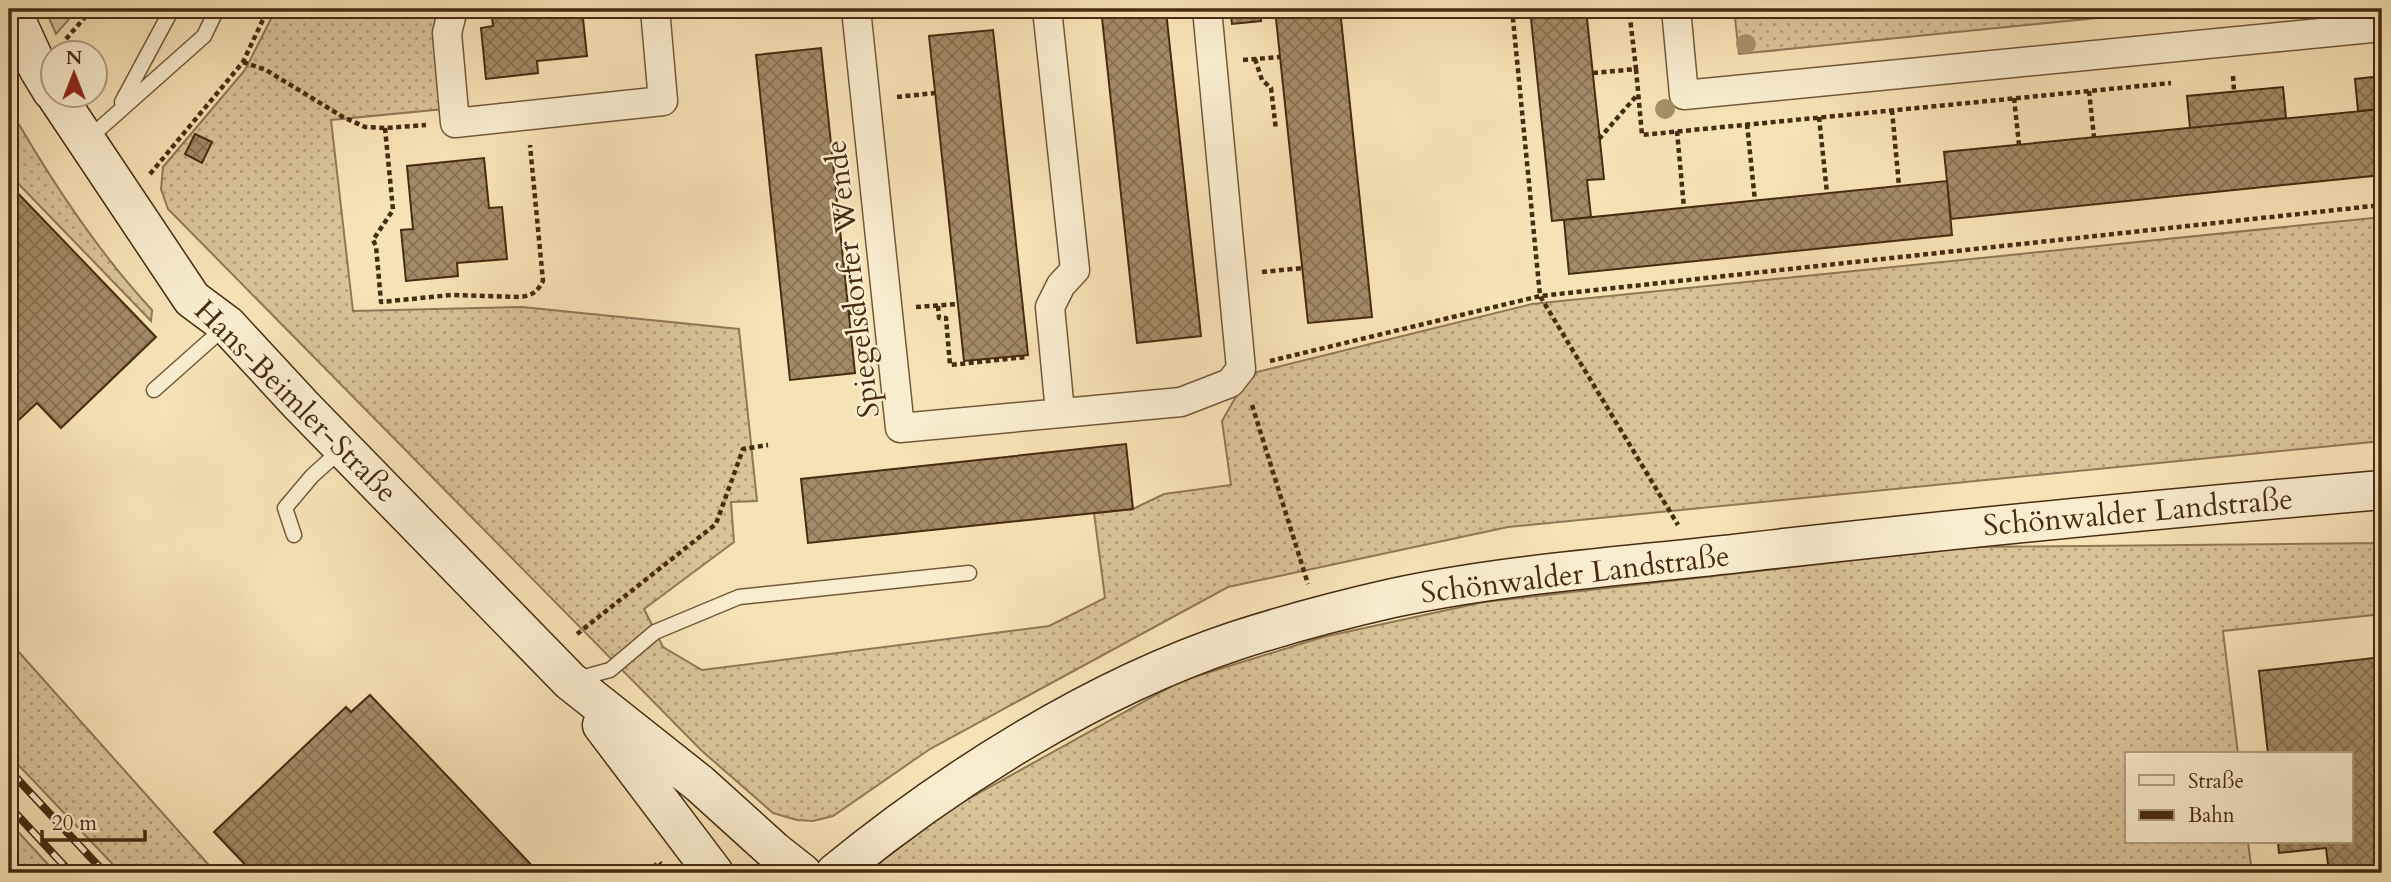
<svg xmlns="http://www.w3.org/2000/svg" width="2391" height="882" font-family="Cardo,serif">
<defs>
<pattern id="grass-dots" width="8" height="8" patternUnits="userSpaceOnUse" patternTransform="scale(1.75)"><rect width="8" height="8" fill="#d8c499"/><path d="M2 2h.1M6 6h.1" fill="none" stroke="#b19f7b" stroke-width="1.8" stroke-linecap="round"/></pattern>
<pattern id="building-cross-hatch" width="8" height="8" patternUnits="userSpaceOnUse" patternTransform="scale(1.75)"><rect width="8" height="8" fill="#a28b67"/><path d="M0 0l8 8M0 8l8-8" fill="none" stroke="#867253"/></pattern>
</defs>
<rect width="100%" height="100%" fill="#f6e3b5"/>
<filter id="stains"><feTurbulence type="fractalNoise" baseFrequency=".00286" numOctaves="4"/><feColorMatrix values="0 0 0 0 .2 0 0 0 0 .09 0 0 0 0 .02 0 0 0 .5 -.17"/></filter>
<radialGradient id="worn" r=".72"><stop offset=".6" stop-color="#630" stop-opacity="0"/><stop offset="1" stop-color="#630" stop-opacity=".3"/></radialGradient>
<path fill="url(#grass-dots)" stroke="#907856" stroke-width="2" d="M45,9H78L56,34Z
M276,9H434L444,109L331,120L353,311L522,307L739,329L757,501L731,502L734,542L644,609L663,647L702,670L1049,626L1105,598L1094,513L1133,509L1164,494L1231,485L1222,421L1249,374L1532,304L2382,217V441L1508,527L1228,587L930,749L833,816L813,821L797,820L773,813L702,751L168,209L161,189L163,167L245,70Z
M1734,9H2137V14L1739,54Z
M10,118L17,121C56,188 99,253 152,310L151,321L9,174Z
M2382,543V614L2223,631L2238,754H2127V842H2248L2252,873H874L882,861L952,808L1181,681L1323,637L1484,602L1969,547Z
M9,641L216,873H121L9,755Z
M9,822L56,873H9Z"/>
<path fill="url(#building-cross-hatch)" stroke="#472b12" stroke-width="2" d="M491,9H582L587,56L537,61L538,73L486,79L481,28L493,26Z
M1230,9H1260L1261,21L1232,24Z
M1275,9H1340L1372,317L1308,323Z
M1530,9H1586L1604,179L1587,180L1591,217L1552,221Z
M1166,11L1201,336L1137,343L1102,18Z
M993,30L1028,355L964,361L929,36Z
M821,48L855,373L790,380L756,55Z
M2382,76V109L2358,111L2355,79Z
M2283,87L2286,118L2190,128L2187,96Z
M2382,109V175L1951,219L1944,152Z
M195,134L212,142L202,163L185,154Z
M484,158L489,208L502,207L507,259L457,263L458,276L406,281L401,230L413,229L407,166Z
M1947,181L1952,235L1569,274L1564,220Z
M9,184L156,337L61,428L37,403L9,429Z
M1126,444L1133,509L808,543L801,479Z
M2382,657V873H2329L2326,848L2279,853L2278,842H2351V754H2268L2259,671Z
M370,695L469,799L539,873H253L214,832L346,707L351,712Z"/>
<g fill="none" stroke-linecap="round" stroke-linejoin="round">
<g stroke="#73593b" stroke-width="17">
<path id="lane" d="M122,102L172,9
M88,139L204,36L217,9
M154,390L226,326
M294,535L285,508L312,476L343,448
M577,679L610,670L655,632L739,597L969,573"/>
</g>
<g stroke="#73593b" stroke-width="31">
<path id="street" d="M856,9L900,428L1181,402L1230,383L1241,369L1207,9
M1047,9L1075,270L1061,285L1050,307L1060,412
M1676,9L1684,95L2382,27
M451,17L447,33L455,123L663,101L655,9"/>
</g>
<g stroke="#472b12" stroke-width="41">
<path id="secondary" d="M11,9L38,68L52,91
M55,94L192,299L227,325L301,405L570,681L700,784L774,851L802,873
M602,725L714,873
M835,873C950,779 1094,688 1235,641C1287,624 1340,610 1393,598C1509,573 1630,566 1749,552C1960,528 2171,508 2382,490"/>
</g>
<path stroke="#472b12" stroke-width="4.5" stroke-dasharray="5 3.5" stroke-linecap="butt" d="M1512,9L1540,296L1678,525
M66,39L92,9
M1255,59L1262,80L1271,88L1276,130
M1243,60L1280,57
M243,62L266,70L343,117L365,127L385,128L426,125
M1636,69L1642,135L2171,83
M1593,73L1636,69L1629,9
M2233,76L2234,91
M2089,91L2094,137
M897,97L935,93
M2014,98L2019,145
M1892,110L1899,186
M1819,117L1827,193
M1747,124L1755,201
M385,128L393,210L373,240L376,246L381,302L451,295L521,297C533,295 537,292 543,281L530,145
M1677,131L1684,208
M1599,139L1638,94
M150,174L243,62L268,9
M1262,272L1303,268
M938,306L939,318H946L950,365L1026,357
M916,307L957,304
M848,313L859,312
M1270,361L1540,296L2382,205
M1252,405L1308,584
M577,634L716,524L743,449L768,445
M647,873L659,862L661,864"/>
<use href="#lane" stroke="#f9edcf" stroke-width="14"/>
<use href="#street" stroke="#f9edcf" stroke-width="28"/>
<use href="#secondary" stroke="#f9edcf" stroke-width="38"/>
<g stroke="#472b12" stroke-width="8">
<path id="rail" d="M9,770L105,873
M9,806L71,873"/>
</g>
<use href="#rail" stroke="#f9edcf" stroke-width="5" stroke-dasharray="16" stroke-linecap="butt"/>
</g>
<g fill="#a68f6a">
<circle cx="1746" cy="44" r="10"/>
<circle cx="1665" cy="109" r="10"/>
</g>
<g text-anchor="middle" stroke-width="5" stroke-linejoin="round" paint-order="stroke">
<g font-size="30" fill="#472b12" stroke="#f9edcf">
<text transform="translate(852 279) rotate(-97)" y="10">Spiegelsdorfer Wende</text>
<text transform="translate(296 401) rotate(45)" y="10">Hans-Beimler-Straße</text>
<text transform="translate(2138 512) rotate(-5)" y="10">Schönwalder Landstraße</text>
<text transform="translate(1575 574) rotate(-7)" y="10">Schönwalder Landstraße</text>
</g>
</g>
<rect width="2391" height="882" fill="none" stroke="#f6e3b5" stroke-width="35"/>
<rect x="10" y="10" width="2370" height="861" fill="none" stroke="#472b12" stroke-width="3.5"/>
<rect x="18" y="18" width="2356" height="847" fill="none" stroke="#472b12" stroke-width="2"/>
<rect x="2125" y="752" width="228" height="91" fill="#f9edcf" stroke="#b29f83" stroke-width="2"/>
<rect x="2139" y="775" width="35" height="10" fill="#f9edcf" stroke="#b29f83" stroke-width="2"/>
<text x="2188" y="788" font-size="21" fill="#472b12">Straße</text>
<rect x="2139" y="810" width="35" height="10" fill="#472b12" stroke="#b29f83" stroke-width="2"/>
<text x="2188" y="822" font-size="21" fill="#472b12">Bahn</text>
<g transform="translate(74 74)"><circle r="33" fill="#f9edcf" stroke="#b29f83" stroke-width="2"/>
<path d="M0-5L12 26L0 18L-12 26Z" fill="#8f2418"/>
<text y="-10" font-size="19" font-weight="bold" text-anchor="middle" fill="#472b12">N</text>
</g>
<path d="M42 830v10h103v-10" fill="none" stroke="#472b12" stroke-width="3.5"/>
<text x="52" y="830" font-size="21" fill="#472b12" stroke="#f9edcf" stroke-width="5" paint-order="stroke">20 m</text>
<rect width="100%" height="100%" filter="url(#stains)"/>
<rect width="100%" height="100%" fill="url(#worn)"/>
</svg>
